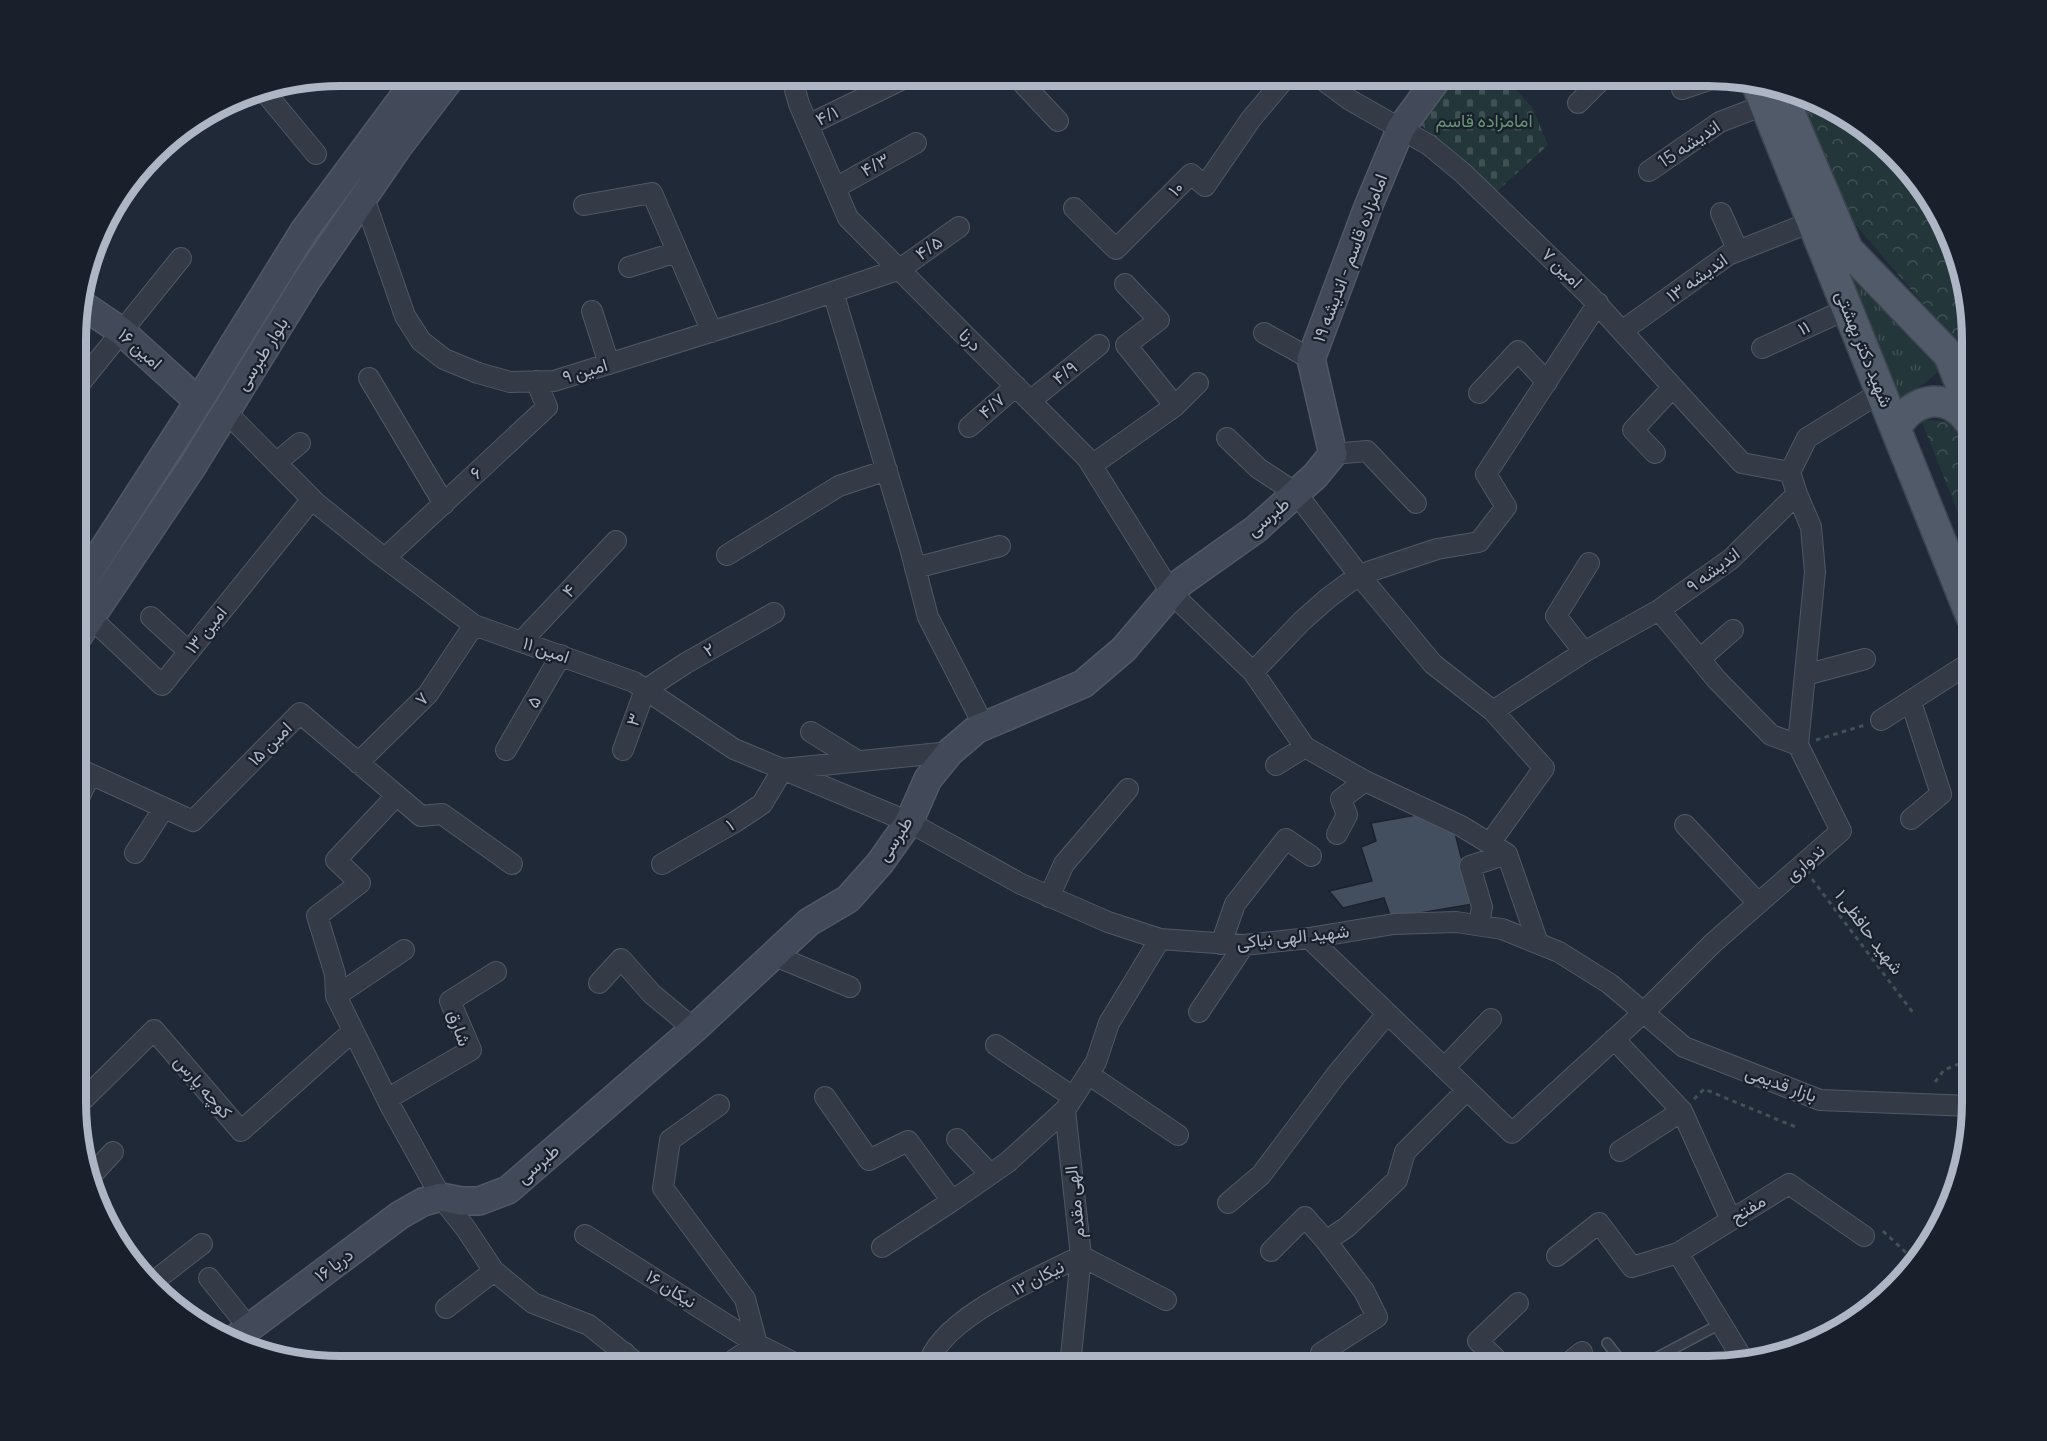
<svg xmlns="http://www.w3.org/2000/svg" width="2047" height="1441" font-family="Manrope,Vazirmatn,sans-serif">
<defs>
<pattern id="grass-tufts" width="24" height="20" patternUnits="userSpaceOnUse" patternTransform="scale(1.5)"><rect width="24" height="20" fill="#233639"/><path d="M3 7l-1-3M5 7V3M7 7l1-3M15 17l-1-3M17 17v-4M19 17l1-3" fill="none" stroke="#405154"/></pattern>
<pattern id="cemetery-stones" width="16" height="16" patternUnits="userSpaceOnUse" patternTransform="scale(1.5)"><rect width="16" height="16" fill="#233639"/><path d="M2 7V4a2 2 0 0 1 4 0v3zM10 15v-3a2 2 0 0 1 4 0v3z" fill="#405154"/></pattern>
<pattern id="park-crowns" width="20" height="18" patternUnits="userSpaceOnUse" patternTransform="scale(1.5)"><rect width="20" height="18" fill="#233639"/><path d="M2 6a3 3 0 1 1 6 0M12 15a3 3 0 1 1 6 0" fill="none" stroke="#405154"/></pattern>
</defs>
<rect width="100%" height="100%" fill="#202937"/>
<path fill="url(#grass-tufts)" d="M1818,209L1946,365L1925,383L1913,390L1897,408Z"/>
<path fill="url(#cemetery-stones)" d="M1454,75H1503L1532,107L1548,145L1494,194L1417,121Z"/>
<path fill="url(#park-crowns)" d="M1794,90L1868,129L1919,187L1955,269L1971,323V356L1931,313L1849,217Z
M1921,420L1946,421L1969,443L1971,449V545Z"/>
<path fill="#434e5f" stroke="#1b222e" stroke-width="1.5" d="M1422,814L1454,829L1473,904L1391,918L1384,898L1343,908L1329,891L1372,881L1361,847L1376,841L1371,823Z"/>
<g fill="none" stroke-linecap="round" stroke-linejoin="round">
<g stroke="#515865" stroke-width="12">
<path id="lane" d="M1607,1343L1625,1366
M1641,1366L1720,1324"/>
</g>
<g stroke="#515865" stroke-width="22">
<path id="street" d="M791,75L799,104L848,218L1087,458L1172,594L1253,672L1305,747L1365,781L1461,826L1507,854L1538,943
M1015,75L1058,121
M1316,75L1350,100L1429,145L1463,173L1589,295L1742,463L1790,472
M1682,89L1720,76
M263,90L316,154
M1578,103L1605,76
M808,125L911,75
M1649,171L1720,122L1764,105
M835,188L916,143
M364,198L405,316L421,341L444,359L478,373L510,382L554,381L774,312L900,269L959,227
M584,205L652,193L712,332
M1074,208L1116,249L1191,174L1205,186L1251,119L1288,75
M1721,213L1738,251
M629,267L677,252
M833,292L910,548L928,617L984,726
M592,311L609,364
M1622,331L1728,255L1811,222
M1264,333L1311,359
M1762,348L1847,309
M369,378L444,504
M77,387L181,258
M1479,393L1518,351L1547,382
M1030,401L1099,345
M1175,406L1198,383
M226,412L316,503L378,553L474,625L634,682L734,749L909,822L1021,884L1108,922L1160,939L1244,945L1309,938L1394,924L1456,922L1502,929L1559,952L1610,984L1684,1047L1820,1100L1971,1106
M969,427L1016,386
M1227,438L1258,468L1296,493L1359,575L1433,664L1493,711L1544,768L1490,843
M1655,453L1633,430L1673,387
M1333,454L1367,451L1416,503
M276,463L300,443
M1092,465L1175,406L1126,345L1159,320L1125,284
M727,555L839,486L887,470
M385,558L547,407L536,381
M915,568L1000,546
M1659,610L1717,680L1771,735L1798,745
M151,617L189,652
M91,618L162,685L312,499
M521,642L616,541
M1584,652L1556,616L1589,563
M1700,659L1733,630
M1253,672L1302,621L1328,598L1359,575L1437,549L1479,542L1506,507L1486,474L1598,303
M1805,675L1865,659
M1911,702L1941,794L1911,819
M1493,711L1584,652L1659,610L1731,559L1797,494L1790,472L1807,438L1881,392
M1881,720L1971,662
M811,732L858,761
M506,750L561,655
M623,750L645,690L686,663L774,613
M358,763L428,694L474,625
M1276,765L1305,747
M77,768L193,821L300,713L421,816L442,814L512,864
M396,796L336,860L360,883L317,916L335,974L336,996L391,1107L441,1197L466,1229L494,1271L533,1303L589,1325L640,1366
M77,802L90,775
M1685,825L1758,903
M1337,834L1347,815L1341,799L1365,781
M135,853L164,808
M662,864L735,822L762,804L783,769L950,752
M1049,897L1064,864L1128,789
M1479,925L1482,907L1470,866L1507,854
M1309,938L1512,1133L1643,1013L1713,943L1841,831L1798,745L1815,572L1811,527L1797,494
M1221,944L1235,904L1286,839L1311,856
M773,955L850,987
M599,983L621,959L652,994L694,1029
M336,996L404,950
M1199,1012L1244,945
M1614,1039L1682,1111L1731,1220
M996,1045L1073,1097
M1444,1068L1491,1019
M1088,1074L1178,1135
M825,1097L869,1160L908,1141L952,1201
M85,1098L154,1030L241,1131L353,1031
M387,1099L471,1050L450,1001L496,972
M719,1105L670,1140L663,1188L745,1299L757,1344
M1065,1110L1081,1256L1070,1366
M957,1139L990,1174
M1620,1151L1682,1111
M91,1176L113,1152
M1228,1203L1261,1175L1336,1075L1387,1014
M585,1235L757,1344L800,1366
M882,1247L952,1201L1008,1162L1065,1110L1096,1062L1109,1023L1160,939
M1271,1251L1305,1217L1326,1241
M1557,1256L1599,1223L1632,1267L1678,1253
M209,1278L249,1328
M153,1282L202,1244
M446,1308L494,1271
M1742,1358L1678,1253L1789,1184L1864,1236
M612,1366L625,1353
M725,1366L757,1344
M928,1366C939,1318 1040,1277 1081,1256L1166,1300
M1328,1366L1321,1353L1377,1317L1364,1291L1326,1241L1347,1227L1397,1180L1405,1152L1467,1090
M1503,1366L1478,1341L1518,1303
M1565,1366L1582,1352"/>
</g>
<g stroke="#515865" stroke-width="30">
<path id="secondary" d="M78,302L121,331L198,401
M77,590L190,415L304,231L420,75
M77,638L192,467L307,280L398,147L453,75
M233,1340L400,1215L423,1202L441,1197L461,1201H479L508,1190L694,1029L809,922L848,899L880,863L909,822L928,779L950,752L977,729L1083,684L1124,649L1180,583L1256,529L1315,476L1333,454L1311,359L1368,207L1401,128L1440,75"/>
</g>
<g stroke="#3d4451" stroke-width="33">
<path id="primary" d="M1756,82L1971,616
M1785,102L1848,250L1949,355L1971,410
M1896,427C1916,395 1950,392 1971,424"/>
</g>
<path stroke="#405255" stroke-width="3" stroke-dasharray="4.5 4.5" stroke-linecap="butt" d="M1816,740L1865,725
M1812,879L1914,1014
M1935,1082L1944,1070L1971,1059
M1694,1099L1704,1089L1798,1128
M1883,1231L1917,1263"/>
<use href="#lane" stroke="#343b47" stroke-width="9"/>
<use href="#street" stroke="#343b47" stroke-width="20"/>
<use href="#secondary" stroke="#424a5a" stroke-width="27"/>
<use href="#primary" stroke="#515a68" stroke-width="30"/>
</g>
<g text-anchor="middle" stroke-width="4.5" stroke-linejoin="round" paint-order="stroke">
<g font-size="18" fill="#aeb5c4" stroke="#19202c">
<text transform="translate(827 116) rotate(-26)" y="6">۴/۱</text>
<text transform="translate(1689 144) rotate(-34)" y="6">اندیشه 15</text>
<text transform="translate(875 165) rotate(-29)" y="6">۴/۳</text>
<text transform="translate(1176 189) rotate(-45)" y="6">۱۰</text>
<text transform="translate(929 248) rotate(-35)" y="6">۴/۵</text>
<text transform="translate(1350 258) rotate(-69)" y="6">امامزاده قاسم - اندیشه ۱۹</text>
<text transform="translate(1562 268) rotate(44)" y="6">امین ۷</text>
<text transform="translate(1697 278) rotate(-35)" y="6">اندیشه ۱۳</text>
<text transform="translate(1804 328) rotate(-25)" y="6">۱۱</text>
<text transform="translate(970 340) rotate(45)" y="6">درنا</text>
<text transform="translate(140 349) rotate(41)" y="6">امین ۱۶</text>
<text transform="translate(1864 349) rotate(68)" y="6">شهید دکتر بهشتی</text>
<text transform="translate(262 354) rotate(-58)" y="6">بلوار طبرسی</text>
<text transform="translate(585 371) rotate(-17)" y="6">امین ۹</text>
<text transform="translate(1065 373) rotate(-39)" y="6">۴/۹</text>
<text transform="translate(992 406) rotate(-41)" y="6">۴/۷</text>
<text transform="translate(476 473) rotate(-44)" y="6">۶</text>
<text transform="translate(1268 517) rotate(-40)" y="6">طبرسی</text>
<text transform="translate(1713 570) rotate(-37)" y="6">اندیشه ۹</text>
<text transform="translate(569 591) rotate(-47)" y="6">۴</text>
<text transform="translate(206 630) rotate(-51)" y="6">امین ۱۳</text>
<text transform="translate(546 650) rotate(19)" y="6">امین ۱۱</text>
<text transform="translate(709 650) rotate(-30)" y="6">۲</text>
<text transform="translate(422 699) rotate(-47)" y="6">۷</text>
<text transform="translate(534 702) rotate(-60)" y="6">۵</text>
<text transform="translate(634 720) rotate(-70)" y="6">۳</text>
<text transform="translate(270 744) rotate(-45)" y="6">امین ۱۵</text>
<text transform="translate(730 825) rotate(-31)" y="6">۱</text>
<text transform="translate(895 839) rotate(-57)" y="6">طبرسی</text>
<text transform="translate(1805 863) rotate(-41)" y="6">ندواری</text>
<text transform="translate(1869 932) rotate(53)" y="6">شهید حافظی ۱</text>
<text transform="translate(1293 937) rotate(-6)" y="6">شهید الهی نیاکی</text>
<text transform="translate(459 1028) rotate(71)" y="6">شارق</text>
<text transform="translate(1781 1084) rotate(20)" y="6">بازار قدیمی</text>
<text transform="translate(203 1087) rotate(49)" y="6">کوچه پارس</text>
<text transform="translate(538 1164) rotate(-41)" y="6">طبرسی</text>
<text transform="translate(1075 1202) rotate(-96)" y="6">الهی مقدم</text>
<text transform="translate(1748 1209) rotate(-32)" y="6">مفتح</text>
<text transform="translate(334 1265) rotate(-37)" y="6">دریا ۱۶</text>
<text transform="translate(1038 1278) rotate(-27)" y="6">نیکان ۱۲</text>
<text transform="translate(671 1289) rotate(32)" y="6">نیکان ۱۶</text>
</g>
<g font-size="18" fill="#669473" stroke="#19202c">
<text x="1484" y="127">امامزاده قاسم</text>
</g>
</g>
<path d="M0 0H2047V1441H0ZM340 86H1708A254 254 0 0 1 1962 340V1102A254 254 0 0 1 1708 1356H340A254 254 0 0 1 86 1102V340A254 254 0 0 1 340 86Z" fill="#19202c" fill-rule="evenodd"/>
<path fill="none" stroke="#aeb5c4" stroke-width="8" d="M340 86H1708A254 254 0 0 1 1962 340V1102A254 254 0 0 1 1708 1356H340A254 254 0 0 1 86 1102V340A254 254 0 0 1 340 86Z"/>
</svg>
